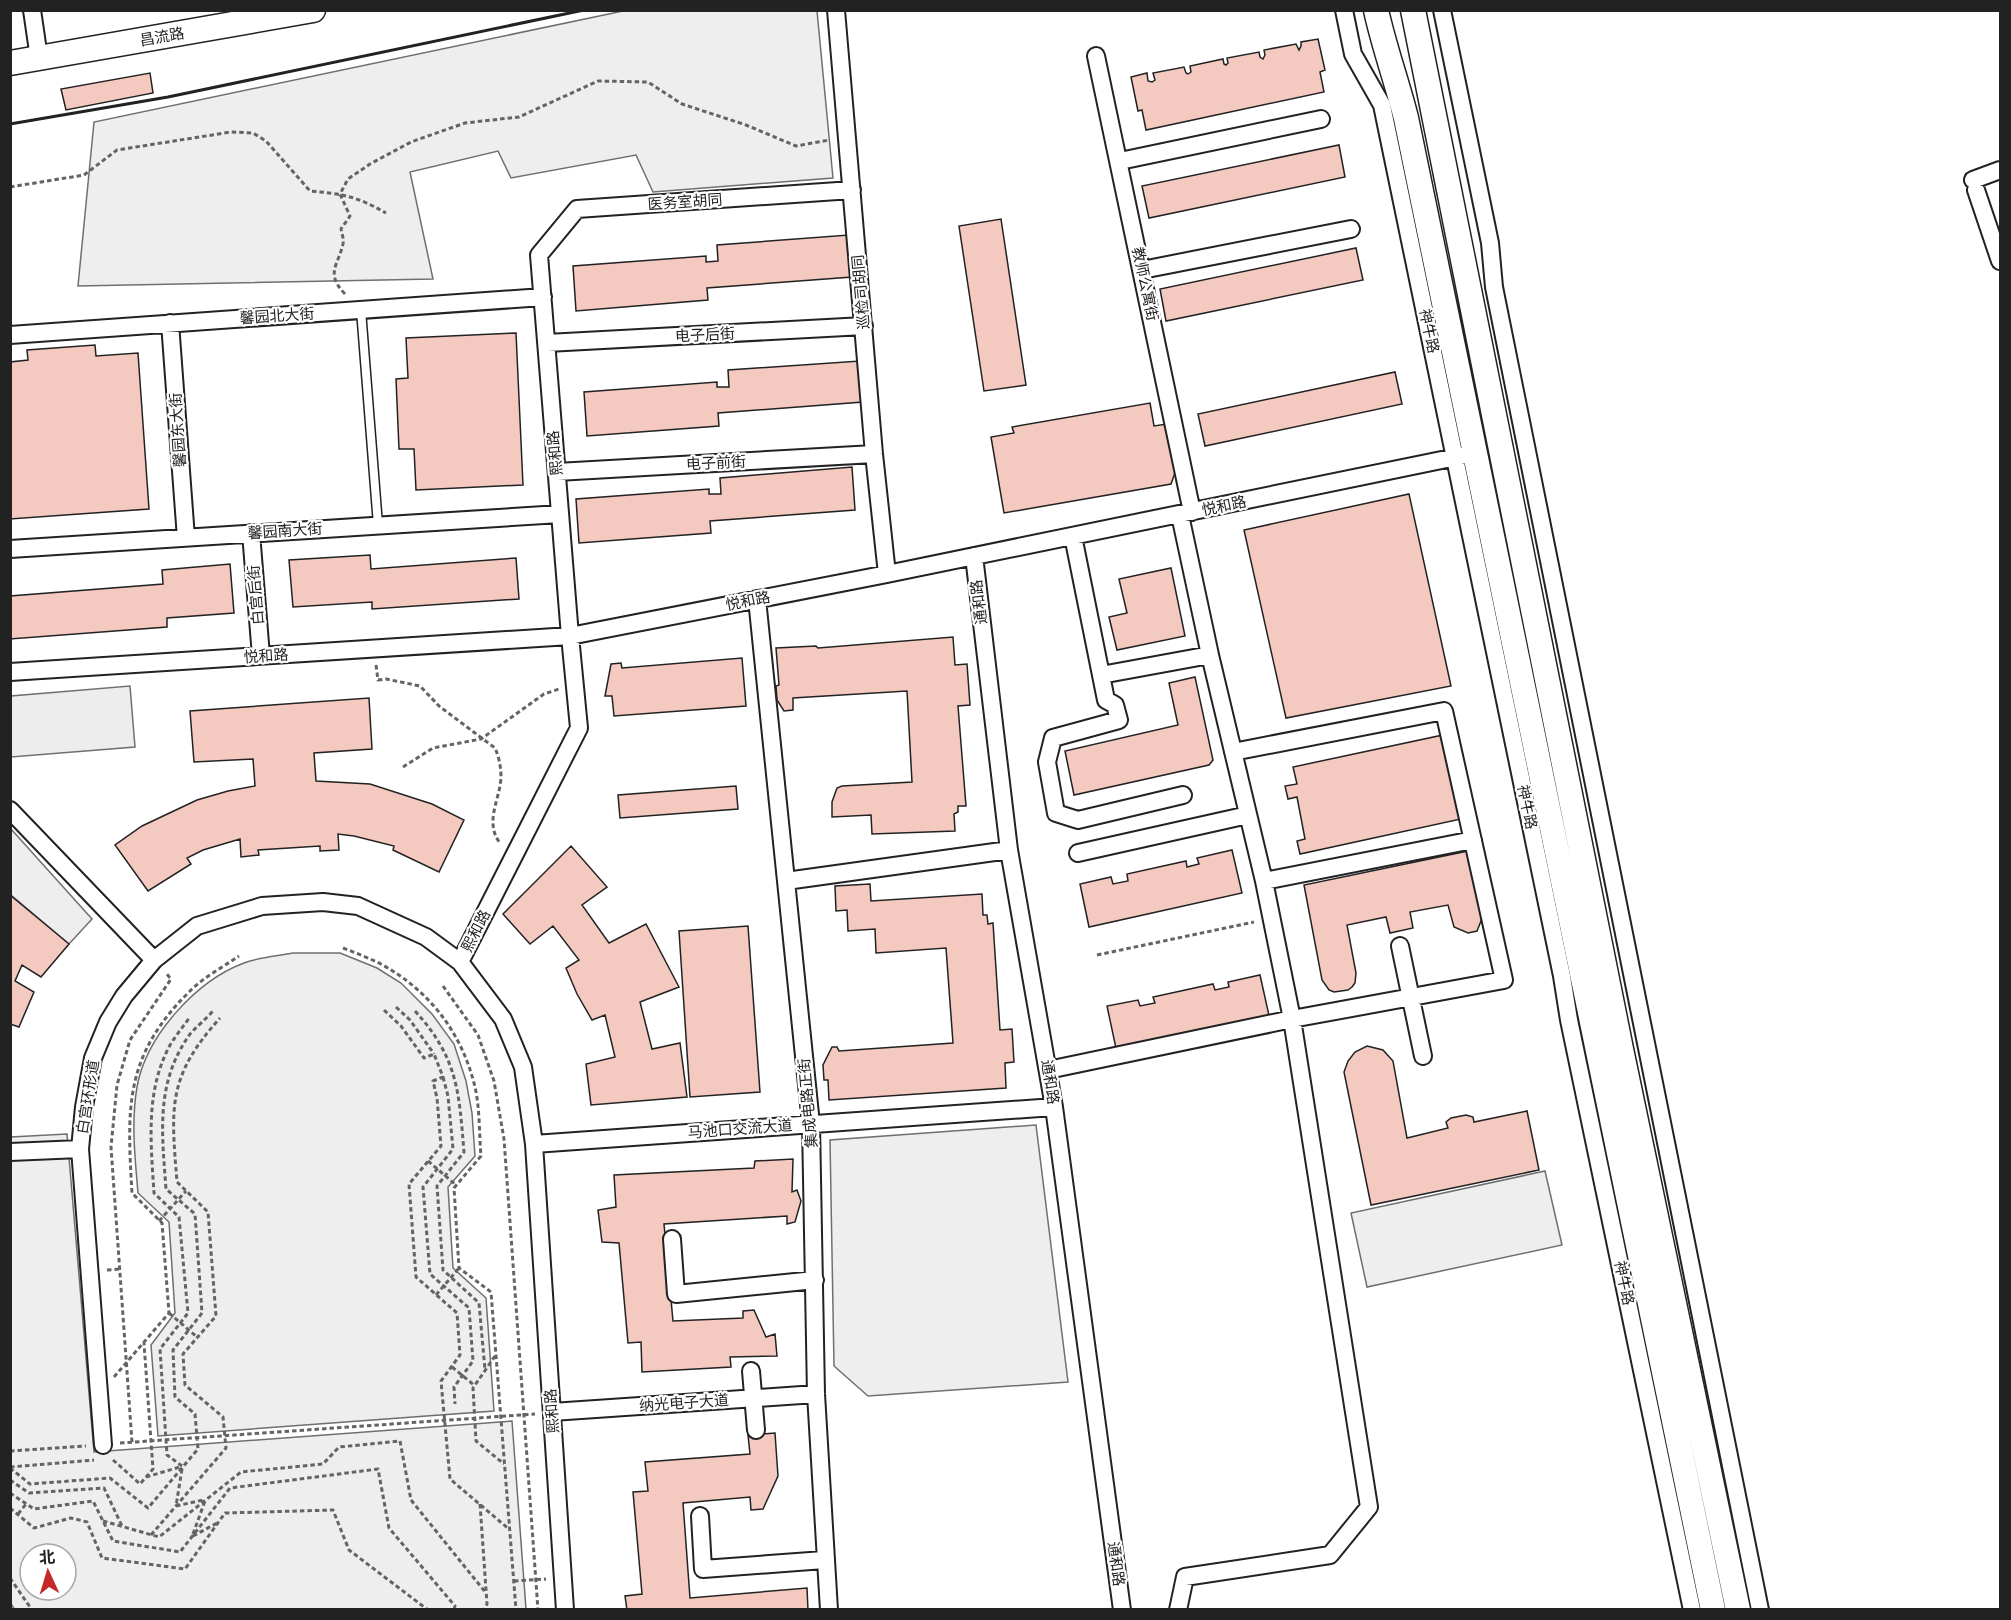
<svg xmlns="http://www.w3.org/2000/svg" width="2011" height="1620" font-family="'Roboto Condensed','Noto Sans SC',sans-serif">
<rect width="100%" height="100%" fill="#fff"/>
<path fill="#eee" stroke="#6f6f6f" stroke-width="1.5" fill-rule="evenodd" d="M623,11H817L833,178L653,192L636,155L511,178L498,151L410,172L433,279L78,286L94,122Z
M11,829L92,919L69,944L11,895Z
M293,953H340L377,968L401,983L432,1014L454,1044L466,1081L472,1113L475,1156L448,1187L453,1268L486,1298L494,1411L158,1436L151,1345L175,1313L169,1222L138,1193C135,1158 131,1122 137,1087C146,1036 196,981 244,963C259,957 278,956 293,953Z
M1036,1125L1068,1382L868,1396L834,1366L830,1140Z
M67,1134L94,1452L512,1421L526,1609L15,1610L11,1604V1137ZM30,1554H66V1590H30Z
M1545,1171L1562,1245L1367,1287L1351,1213Z"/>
<path fill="#ededed" stroke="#6f6f6f" stroke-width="1.5" d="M130,686L135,747L11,757V696Z"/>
<path fill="#f3c9c0" stroke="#222" stroke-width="1.5" d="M1318,39L1325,70L1320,72L1324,92L1146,130L1142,110L1138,111L1131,77L1147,73L1148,81L1152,82L1155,80L1153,73L1184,67L1186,73L1188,74L1191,72L1190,66L1223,59L1224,64L1226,65L1228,63L1227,58L1259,52L1260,57L1263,59L1265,55L1264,50L1296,44L1299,50L1301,46V42Z
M150,73L153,93L66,110L61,89Z
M1339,145L1345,177L1149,218L1142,186Z
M1001,219L1026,385L984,391L959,226Z
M849,235L852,277L707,288L708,300L576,311L573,266L706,256V262L718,261L717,245Z
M1356,248L1363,280L1166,321L1160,289Z
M516,333L523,485L416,490L414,449H399L396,379L408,378L406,338Z
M95,345L96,356L138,353L149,509L10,519V362L28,360L27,350Z
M860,361L863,402L718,413L719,426L587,436L584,392L717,382V387H729L728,370Z
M1395,372L1402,404L1205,446L1198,414Z
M1150,403L1154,426L1167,424L1176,470L1171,484L1004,513L991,437L1014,433L1012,427Z
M852,467L855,510L710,521L711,533L579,543L576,499L709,489V494H721L720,478Z
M1409,494L1451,686L1286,718L1244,530Z
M370,555L371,569L516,558L519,599L372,609V602L293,607L289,560Z
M230,564L234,613L167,618V627L10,639V596L163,584L162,570Z
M1171,568L1185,636L1117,650L1109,617L1127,613L1119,579Z
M953,637L955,665L967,664L970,705L958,706L966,806H958V812L954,814L955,831L872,834L871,815L832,817V802L837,788L842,786L912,782L907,691L793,698V710L784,711L777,700L776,686L779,685L776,648L816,646L818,648Z
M742,658L746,706L614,716L612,696H605L611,664L621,663L622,668Z
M1195,677L1213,760L1209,765L1074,795L1065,751L1178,725L1169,683Z
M369,698L372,749L314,753L316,781L370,784L432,804L464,820L439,872L393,850L394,846L354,836L338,834L339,850L320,851V846L258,850L259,855L241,857L240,839L203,850L187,858L191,864L148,891L115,845L142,826L197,800L228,791L255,786L253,759L194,762L190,711Z
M1443,735L1461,819L1300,854L1297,841L1305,839L1297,797L1288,799L1285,786L1297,784L1293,767Z
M736,786L738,809L620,818L618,795Z
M571,846L607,887L582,905L609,943L646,924L679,987L640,1002L652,1049L680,1043L687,1097L591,1105L586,1064L615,1057L605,1015L592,1020L577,994L566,968L579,960L553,926L530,944L503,914Z
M1232,850L1242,893L1089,927L1080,884L1111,877L1113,884L1128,881L1127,874L1186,861L1187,867L1199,864L1197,858Z
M1468,851L1483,916L1477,931L1468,933L1454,927L1448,905L1410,912L1413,928L1390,933L1386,917L1347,925L1356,973L1355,983L1352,987L1348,990L1334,992L1329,990L1322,980L1304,885Z
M870,884L871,901L982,894L983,915H987L988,924L993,923L1000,1030L1012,1029L1014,1062L1005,1063L1006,1088L829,1100L828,1080H824L823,1065L832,1047H837L839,1051L953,1043L946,948L876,953L875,929L848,931L847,910L836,911L835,886Z
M10,895L69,944L41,977L22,965L15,981L34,992L19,1027L10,1024Z
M748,926L760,1092L690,1097L679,931Z
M1260,975L1270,1020L1117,1053L1107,1006L1138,1000L1140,1006L1155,1003L1153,997L1213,984L1215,990L1229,987L1228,982Z
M1367,1046L1383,1050L1393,1061L1407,1138L1448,1128L1446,1122L1451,1118L1466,1115L1473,1117L1474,1122L1527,1111L1539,1170L1371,1205L1344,1072L1348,1061L1355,1052Z
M793,1159L792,1192L797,1190L801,1201L795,1222L787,1224V1216L664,1224L673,1321L743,1318V1311L754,1310L766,1337L775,1334L777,1356L730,1357L731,1367L642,1372L641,1342L628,1343L619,1243L602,1242L598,1210L616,1207L614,1175L754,1168L755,1161Z
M775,1433L778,1476L763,1509L751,1510L750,1497L683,1503L690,1598L807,1588L808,1610H627L625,1596L642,1594L633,1492L648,1491L645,1462L750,1454L748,1435Z"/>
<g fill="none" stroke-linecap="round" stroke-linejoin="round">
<g stroke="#222" stroke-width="11">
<path id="service" d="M361,310L378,525"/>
</g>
<g stroke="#222" stroke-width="20">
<path id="minor" d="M32,10L39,58
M836,10L874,454L887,574
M1344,10L1353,54L1382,105L1562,976L1569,1020L1692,1610
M1442,10L1490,243L1494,287L1760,1610
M1096,56L1192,512
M1120,161L1321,119
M1973,180L2000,170
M1976,190L2000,261
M1142,270L1351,229
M170,323L186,538
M10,335L543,297
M547,343L864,326
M557,472L874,454
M251,533L261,656
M1073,536L1106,700L1115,705L1119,720L1053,738L1047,762L1056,813L1078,820L1183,795
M10,549L560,514
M974,556L1009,850L1054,1107L1122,1610
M757,599L811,1124L816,1394L829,1610
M10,672L570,636L887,574L1466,455
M1101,675L1210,655
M10,810L154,960
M1078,853L1248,815
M786,881L1009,850
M1264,881L1473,840
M1400,946L1423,1056
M1048,1070L1292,1019L1504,980L1444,711L1233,752
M534,1144L1054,1107
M10,1152L80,1149
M672,1239L676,1294L815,1280
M751,1371L756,1430
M552,1412L816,1394
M103,1445L80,1149L84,1107L93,1058L108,1022L124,996L154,960L197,926L262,906L323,902L358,906L426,937L460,962
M700,1516L703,1569L824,1560
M565,1610L534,1144L523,1067L503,1019L460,962L579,728L570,636L539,255L577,209L852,190
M1178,1610L1185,1577L1330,1555L1369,1507L1292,1019L1264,881L1210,655L1180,515"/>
</g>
<g stroke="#222" stroke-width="27">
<path id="secondary" d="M1376,10C1384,47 1397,82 1406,118L1713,1610
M1413,10L1621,1049L1738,1610
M10,63L313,10"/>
</g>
<path stroke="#646464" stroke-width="3" stroke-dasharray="4.5 3" stroke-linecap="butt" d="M10,187L84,175L117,150L231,132L253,133L266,141L310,191C343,194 356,196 386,213
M345,294C325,273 338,266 343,244C344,239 342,234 341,229L350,216L340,194L348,179L370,164L411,142L465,123L519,117L598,81L648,82L682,104L746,125L796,146L829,140
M376,665L378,680L386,679L420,686L439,706L495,748C499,757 501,767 501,777C500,800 484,822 500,843
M403,767L433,748L481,739L544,694L559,689
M343,948C356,953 369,958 381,964C430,991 462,1033 475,1087C480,1109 479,1133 481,1156L454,1188L459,1268L491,1292L516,1610
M1097,955L1254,922
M443,986L478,1035L494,1081L504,1139L538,1610
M396,1007L410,1020L434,1054
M384,1010L401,1026L424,1058L434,1054L443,1077L433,1081L437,1098L441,1146L409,1184L416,1277L457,1313L460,1355L441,1381L450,1479L510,1530
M415,1011C458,1058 459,1092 464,1152L437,1186L443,1270L479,1303L485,1370
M443,1077L448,1096L453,1149L423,1187L430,1274L469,1308L473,1361L454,1387L455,1404
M428,1161L456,1185
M159,1221L186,1191
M107,1270L120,1269
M436,1295L459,1268
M169,1313L197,1337
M495,1356L473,1388L476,1441L504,1464
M452,1367L474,1385
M114,1377L169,1313L162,1223L132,1193C127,1107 124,1056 190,991C204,977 223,967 239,956
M132,1442L111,1147L117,1085L130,1040L171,979L165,972
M120,1443L535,1414
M10,1451L86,1446
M113,1460L140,1484L153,1469L144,1343
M182,1466L167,1455L160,1349L188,1313L179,1217L154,1193C151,1144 145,1093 169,1047C175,1036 183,1027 190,1017
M10,1467L94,1460
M10,1468L30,1484L110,1478L148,1508L198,1449L195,1414L175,1397L173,1350L202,1313L195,1214L166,1189C162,1133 155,1083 190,1034C197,1026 206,1019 213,1011
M182,1469L176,1506L203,1500
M146,1477L180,1467
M10,1480L29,1493L104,1488L122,1526
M10,1493L34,1509L93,1501L113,1541L180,1552L230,1488L378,1469L389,1528L455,1606L454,1610
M480,1504L487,1604L484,1610
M10,1508L34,1528L71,1518L87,1522L102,1558L185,1569L225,1513L333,1510L349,1550L428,1610
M18,1514L26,1504
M103,1521L159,1537L241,1472L323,1464L339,1447L400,1441L411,1500L486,1593
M193,1534L205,1501
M151,1535L226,1448L223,1417L185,1385L183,1354L216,1316L208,1212L177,1182C171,1107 167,1077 220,1018
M193,1536L219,1522
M10,1578L32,1610
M514,1581L546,1579"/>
<use href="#service" stroke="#fff" stroke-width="8"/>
<use href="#minor" stroke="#fff" stroke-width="16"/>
<use href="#secondary" stroke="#fff" stroke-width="24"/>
<path stroke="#222" stroke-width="3" d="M10,124L168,97L584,10"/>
</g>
<g text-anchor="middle" stroke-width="4.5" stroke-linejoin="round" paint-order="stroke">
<g font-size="15" fill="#222" stroke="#fff">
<text transform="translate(162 37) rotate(-10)" y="5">昌流路</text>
<text transform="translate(685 202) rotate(-4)" y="5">医务室胡同</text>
<text transform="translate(1145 284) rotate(78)" y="5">教师公寓街</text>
<text transform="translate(861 292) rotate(-95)" y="5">巡检司胡同</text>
<text transform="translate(277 316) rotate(-4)" y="5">馨园北大街</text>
<text transform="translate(1429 331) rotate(78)" y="5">神牛路</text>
<text transform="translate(705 335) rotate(-3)" y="5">电子后街</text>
<text transform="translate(178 430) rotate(-94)" y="5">馨园东大街</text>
<text transform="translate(555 453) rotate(-95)" y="5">熙和路</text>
<text transform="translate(716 463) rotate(-3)" y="5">电子前街</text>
<text transform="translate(1224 506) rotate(-12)" y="5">悦和路</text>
<text transform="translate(285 531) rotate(-4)" y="5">馨园南大街</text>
<text transform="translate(256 595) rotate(-95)" y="5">白宫后街</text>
<text transform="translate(748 601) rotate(-11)" y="5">悦和路</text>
<text transform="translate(979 602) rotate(-97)" y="5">通和路</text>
<text transform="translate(266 656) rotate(-4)" y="5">悦和路</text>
<text transform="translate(1527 807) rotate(78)" y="5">神牛路</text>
<text transform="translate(476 931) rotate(-63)" y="5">熙和路</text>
<text transform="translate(1050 1082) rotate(81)" y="5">通和路</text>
<text transform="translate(88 1097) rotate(-81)" y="5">白宫环形道</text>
<text transform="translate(808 1103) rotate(-95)" y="5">集成电路正街</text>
<text transform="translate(740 1129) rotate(-4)" y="5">马池口交流大道</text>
<text transform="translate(1624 1283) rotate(78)" y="5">神牛路</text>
<text transform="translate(684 1403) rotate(-4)" y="5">纳光电子大道</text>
<text transform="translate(552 1411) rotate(-94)" y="5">熙和路</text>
<text transform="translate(1116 1564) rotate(82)" y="5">通和路</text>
</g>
</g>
<rect width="2011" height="1620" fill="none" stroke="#222222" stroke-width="24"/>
<g transform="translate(48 1572) rotate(356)"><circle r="28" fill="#ffffff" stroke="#a7a7a7" stroke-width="1.5"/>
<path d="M0-4.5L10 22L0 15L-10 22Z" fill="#c62828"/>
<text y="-9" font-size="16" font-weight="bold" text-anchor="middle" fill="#222222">北</text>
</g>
</svg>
